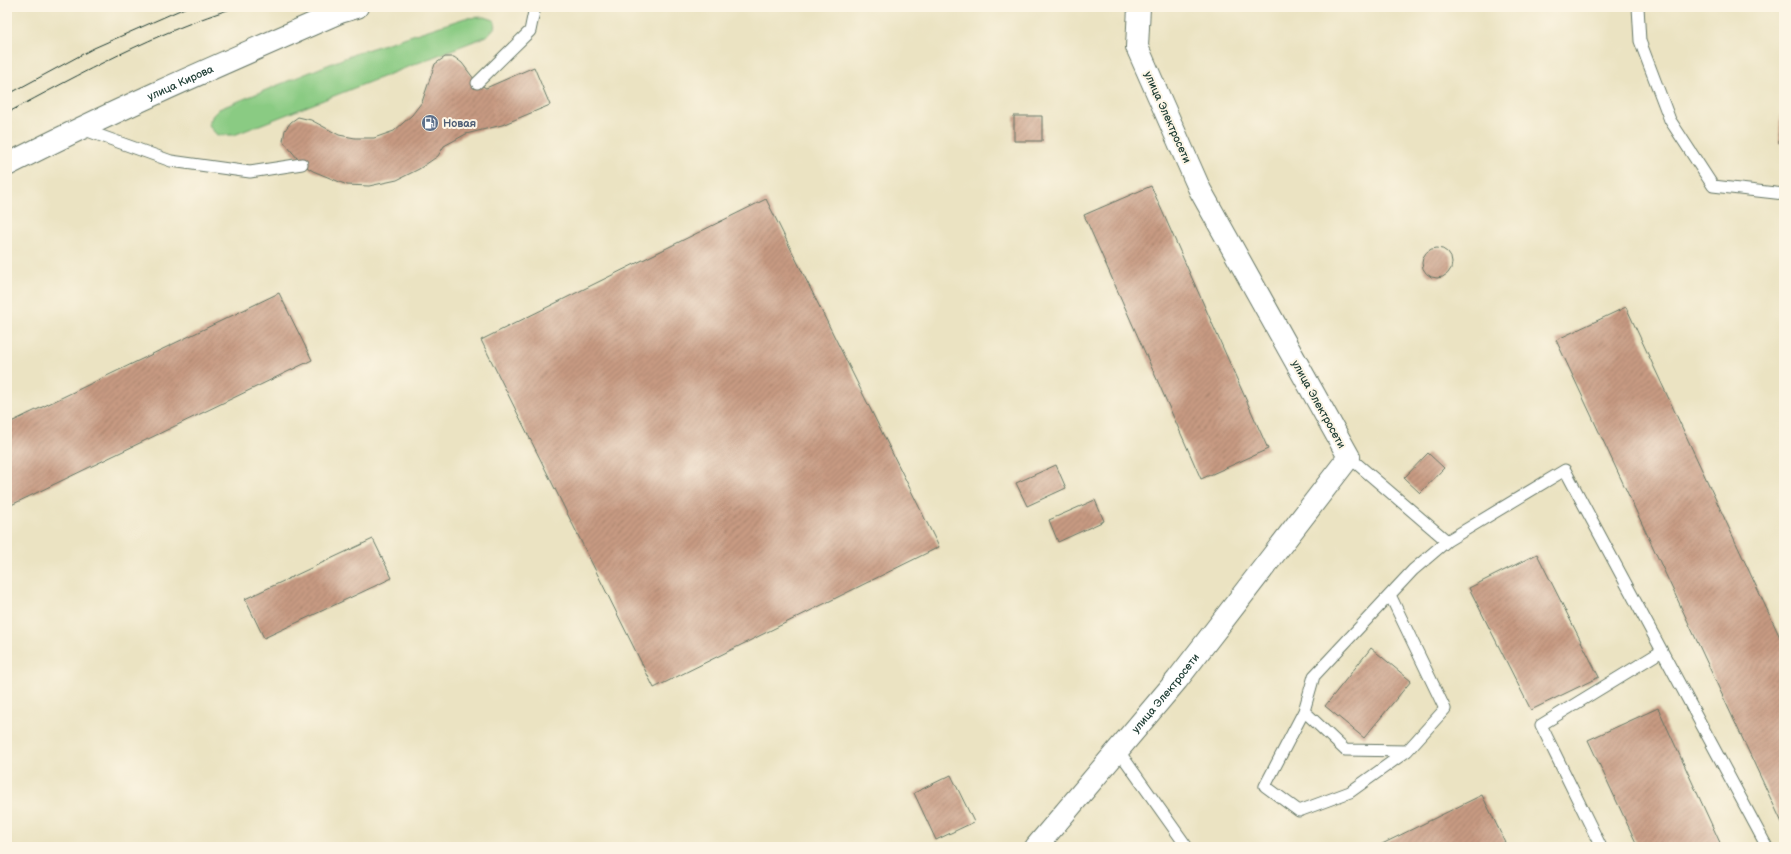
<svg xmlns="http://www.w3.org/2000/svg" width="1791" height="854" font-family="'Balsamiq Sans',sans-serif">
<defs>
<pattern id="building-hatch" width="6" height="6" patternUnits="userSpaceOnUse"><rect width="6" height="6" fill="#c79a82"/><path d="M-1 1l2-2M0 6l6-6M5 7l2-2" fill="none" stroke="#a17f6b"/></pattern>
</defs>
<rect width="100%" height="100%" fill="#fcf5e5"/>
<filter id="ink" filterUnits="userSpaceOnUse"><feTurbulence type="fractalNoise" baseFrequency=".025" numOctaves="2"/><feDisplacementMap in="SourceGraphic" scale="8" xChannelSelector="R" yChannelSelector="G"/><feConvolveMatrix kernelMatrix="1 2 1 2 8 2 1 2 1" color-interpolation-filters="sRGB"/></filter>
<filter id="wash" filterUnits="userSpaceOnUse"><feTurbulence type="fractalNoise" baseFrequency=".012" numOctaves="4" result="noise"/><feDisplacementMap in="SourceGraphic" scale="16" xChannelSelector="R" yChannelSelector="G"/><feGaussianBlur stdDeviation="0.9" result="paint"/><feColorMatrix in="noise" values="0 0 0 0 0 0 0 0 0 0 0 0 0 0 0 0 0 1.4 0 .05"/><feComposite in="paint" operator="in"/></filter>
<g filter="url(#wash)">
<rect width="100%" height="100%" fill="#ebe3c2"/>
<path fill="#8acb83" stroke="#54845c" d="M485,17L494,20L496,26L487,36L234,135H217L208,125L213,115L219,109L357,53L465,18Z"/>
<g id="blocks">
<path fill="url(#building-hatch)" d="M445,57H454L462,63L477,83L486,88L534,67L550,105L502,125L466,134L444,146L438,156L419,169L397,180L369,186L347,185L313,171L302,164L283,141L285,130L291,122L298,117L311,120L339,135L355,138H374L394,131L412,115L422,102L435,64Z
M1780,115H1784V143H1779Z
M1014,116H1042V141H1014Z
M1151,186L1268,449L1201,479L1084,215Z
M766,199L939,547L654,688L481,340Z
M1422 263a15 15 0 1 1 30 0a15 15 0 1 1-30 0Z
M279,293L312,360L7,507V424Z
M1626,307L1784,646V827L1556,340Z
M1428,453L1444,468L1420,493L1404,478Z
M1056,465L1066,488L1027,506L1016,483Z
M1095,500L1104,521L1058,542L1049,520Z
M373,539L392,578L264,638L245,599Z
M1537,554L1599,677L1531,710L1469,588Z
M1371,648L1411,681L1364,738L1325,706Z
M1658,708L1722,847H1638L1588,740Z
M951,775L974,822L936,840L914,793Z
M1482,795L1505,842L1495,847H1376Z"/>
</g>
</g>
<g filter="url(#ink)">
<use href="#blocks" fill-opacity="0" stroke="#676" stroke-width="1"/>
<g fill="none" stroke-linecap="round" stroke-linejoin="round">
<g stroke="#676" stroke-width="13">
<path id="lane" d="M1638,7L1640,41L1670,120L1713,186L1784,194
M477,83L530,31L535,7
M82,129L171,161L250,172L302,164
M1349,457L1447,541L1565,470L1767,847
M1390,595L1445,709L1407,751L1345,750L1304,711L1314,676L1413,570L1447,541
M1304,711L1265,786L1299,811L1350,792L1407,751
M1118,750L1187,847
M1601,847L1541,725L1662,651"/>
</g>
<g stroke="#676" stroke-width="24">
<g id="street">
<path id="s1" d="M1036,847L1177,680L1349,457L1200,190L1137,47L1139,7"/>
</g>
</g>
<g stroke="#676" stroke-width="24">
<g id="secondary">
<path id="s2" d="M7,165C116,109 228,61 340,12L357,7"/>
</g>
</g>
<use href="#lane" stroke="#fff" stroke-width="11"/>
<use href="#street" stroke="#fff" stroke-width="22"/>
<use href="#secondary" stroke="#fff" stroke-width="22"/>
<path stroke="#1f3d34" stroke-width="1" d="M7,95L94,48L187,7
M7,113C82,73 156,32 237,7"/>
</g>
</g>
<defs>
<g id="fuel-disc" transform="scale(0.9)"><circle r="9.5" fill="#5c6f8a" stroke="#fcf5e5"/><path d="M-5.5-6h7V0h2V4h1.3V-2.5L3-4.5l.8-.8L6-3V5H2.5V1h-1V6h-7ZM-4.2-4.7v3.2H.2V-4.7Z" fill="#fff"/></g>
</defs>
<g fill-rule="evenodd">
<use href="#fuel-disc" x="430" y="123"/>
</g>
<g text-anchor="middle" stroke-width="4" stroke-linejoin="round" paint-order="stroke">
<g font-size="11" fill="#1f3d34" stroke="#fcf5e5">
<text dy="4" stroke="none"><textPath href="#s2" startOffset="192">улица Кирова</textPath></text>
<text transform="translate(1168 117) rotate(66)" y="4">улица Электросети</text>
<text transform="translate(1319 404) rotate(61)" y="4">улица Электросети</text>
<text dy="4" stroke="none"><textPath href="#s1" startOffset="201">улица Электросети</textPath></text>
</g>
<g font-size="11" font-weight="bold" fill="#4e5e75" stroke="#fcf5e5" text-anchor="start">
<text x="443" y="127">Новая</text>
</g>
</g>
<rect width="1791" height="854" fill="none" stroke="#fcf5e5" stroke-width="24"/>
</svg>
